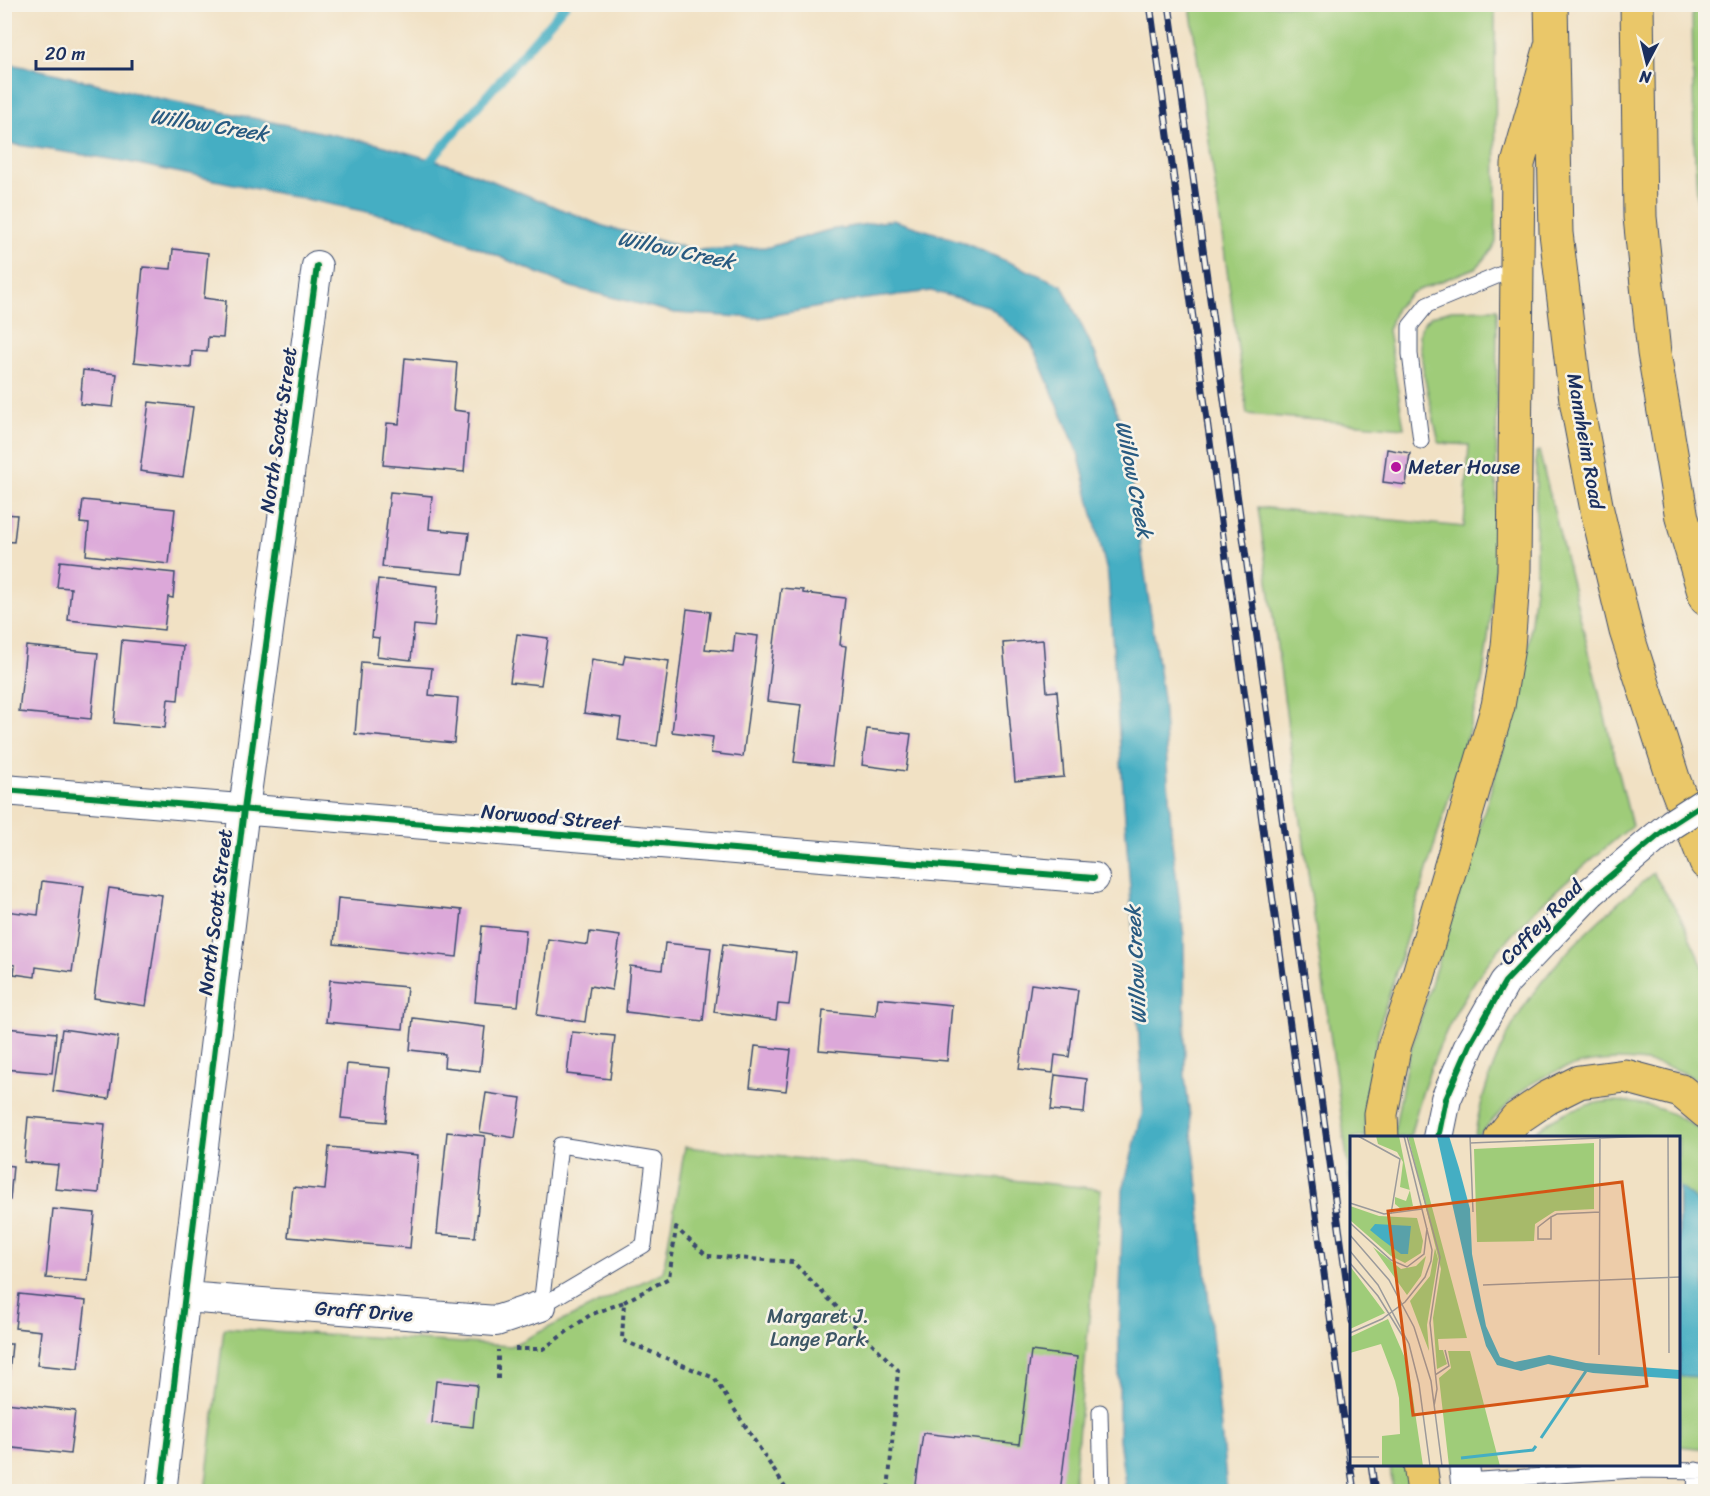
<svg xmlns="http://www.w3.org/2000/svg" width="1710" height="1496" font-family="Sriracha,sans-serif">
<rect width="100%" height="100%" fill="#f7f3e8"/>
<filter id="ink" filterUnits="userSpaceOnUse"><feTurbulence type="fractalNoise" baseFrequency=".0167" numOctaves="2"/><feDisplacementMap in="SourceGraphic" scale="12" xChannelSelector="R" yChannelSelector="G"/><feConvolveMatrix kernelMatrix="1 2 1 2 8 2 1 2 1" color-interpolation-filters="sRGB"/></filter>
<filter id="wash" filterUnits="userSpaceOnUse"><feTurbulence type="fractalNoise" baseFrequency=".008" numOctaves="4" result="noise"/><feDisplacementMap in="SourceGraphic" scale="24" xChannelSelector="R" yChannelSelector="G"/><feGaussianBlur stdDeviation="1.35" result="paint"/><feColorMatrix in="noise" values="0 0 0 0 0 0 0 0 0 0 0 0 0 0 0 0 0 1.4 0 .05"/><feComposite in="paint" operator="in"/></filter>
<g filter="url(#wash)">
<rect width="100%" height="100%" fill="#f1e1c4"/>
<path fill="#9fcc79" stroke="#5d7e6c" stroke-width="1.5" d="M1190,5H1495L1496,242L1492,250L1477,267L1411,293L1396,308L1388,330L1404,428L1247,414Z
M1692,5H1706L1705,328L1694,142Z
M1497,309L1496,559L1490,623L1482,683L1464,748L1379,1028L1366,1097L1365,1137L1352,1138L1351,1187L1258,507L1464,527L1469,445L1439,443L1424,375L1419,335L1422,325L1432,316L1451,310Z
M1539,451L1632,826C1573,874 1511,925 1469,990C1441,1034 1422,1087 1410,1137L1393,1138L1407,1062L1508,734L1529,639L1536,579V452Z
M1653,873L1679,914L1705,971V1084C1693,1078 1681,1070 1668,1067C1622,1054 1567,1059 1527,1087C1507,1101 1493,1122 1475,1138C1476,1121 1481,1104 1486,1088C1513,996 1581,933 1653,873Z
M1612,1101C1650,1102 1675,1112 1705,1134V1449L1679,1446L1678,1138H1528C1553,1115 1578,1104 1612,1101Z
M685,1147L1101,1189L1073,1491L205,1492L224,1328L511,1346L663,1272Z
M1390,1465H1408L1412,1491H1393Z"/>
<path fill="#44aec3" stroke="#306e90" stroke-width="1.5" d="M4,63L45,71L157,98L378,144L460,168L603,226L695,250L769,247L829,230L893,220L957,240L1062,285L1095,353L1125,434L1163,699L1172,843L1184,936L1185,1077L1195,1157L1227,1491H1126L1119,1439V1332L1123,1190L1143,1110L1133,932L1108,576L1078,452L1031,343L988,306L931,291L858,300L759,318L675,313L571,287L420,223L123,161L5,143Z
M1679,1187L1692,1197L1705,1211V1377L1679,1376Z"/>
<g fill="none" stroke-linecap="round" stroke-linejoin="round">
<path stroke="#44aec3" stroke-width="9" d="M424,168L566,4"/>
</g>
<g id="blocks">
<path fill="#dca8d9" d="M173,249L208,253L204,298L226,301L223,338L208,337L207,352L192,351L191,368L134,362L143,267L171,269Z
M405,358L457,363L453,410L469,412L464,472L383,465L387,423L399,424Z
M83,370L117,374L113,407L80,404Z
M149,402L193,407L183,477L140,471Z
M1387,449L1410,453L1406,485L1383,482Z
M390,492L432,496L429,529L469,533L464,574L382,567Z
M83,500L175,509L169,564L86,555L89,524L80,523Z
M4,514L17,515L14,542L4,541Z
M60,561L175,573L173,598L168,597L164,630L68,620L71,588L57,587Z
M378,579L438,586L434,627L414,625L411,660L377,656L379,638L372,637Z
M781,588L803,590V593L845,598L840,645L846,646L832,766L794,762L801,705L767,701Z
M687,609L710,612L705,649L733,652L735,633L758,636L743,757L711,753L713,737L672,732Z
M517,634L548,638L541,685L510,682Z
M122,640L183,646L178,700L168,699L165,728L114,723Z
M1043,640L1047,692L1057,691L1064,777L1015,781L1003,643Z
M26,646L98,653L91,719L19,712Z
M625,655L669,661L657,746L618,740L621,718L584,713L592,659L623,664Z
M361,662L432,668L429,695L458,698L454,743L355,734Z
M867,729L911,734L906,771L862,765Z
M42,881L84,886L72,972L36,967L35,977L14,974L15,965L4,963L5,911L38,915Z
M109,888L162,895L146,1006L94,998Z
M338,898L462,910L457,957L334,944Z
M482,926L526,930L518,1006L475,1002Z
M590,932L620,936L612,990L590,986L585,1022L537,1015L548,939L588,945Z
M665,943L711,948L703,1021L626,1012L630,966L662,970Z
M723,944L796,953L789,1005L778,1004L776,1020L714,1012Z
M330,980L407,987L403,1029L326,1022Z
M1031,984L1078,990L1069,1057L1055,1055L1053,1073L1019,1069Z
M878,998L952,1005L947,1061L819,1050L823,1011L876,1016Z
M413,1018L485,1027L480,1071L444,1067L445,1054L410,1050Z
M6,1028L56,1033L52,1073L4,1069Z
M62,1029L118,1037L109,1099L53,1091Z
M572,1032L615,1036L610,1079L567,1074Z
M755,1046L791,1050L786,1091L750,1087Z
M347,1064L391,1068L386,1122L341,1118Z
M1055,1075L1087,1079L1084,1113L1051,1110Z
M486,1093L521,1098L515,1138L480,1132Z
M28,1117L105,1124L99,1193L55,1189L58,1165L24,1162Z
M447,1132L485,1136L475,1237L437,1234Z
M329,1147L418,1155L410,1248L288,1237L293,1187L325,1190Z
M4,1165L13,1166L10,1200H4Z
M53,1209L95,1213L88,1281L46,1278Z
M19,1294L86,1301L78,1369L37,1365L41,1331L15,1328Z
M4,1344H12L9,1375H4Z
M1031,1351L1077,1357L1060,1492H915L923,1433L1019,1444Z
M436,1381L477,1385L473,1427L432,1423Z
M6,1403L75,1411L70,1454L4,1447Z"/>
</g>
</g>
<g filter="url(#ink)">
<use href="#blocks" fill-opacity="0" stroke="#3b4a6d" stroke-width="1.5"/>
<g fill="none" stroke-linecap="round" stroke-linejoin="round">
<g stroke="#3b4a6d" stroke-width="17">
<path id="lane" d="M1421,441L1410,354V326L1427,305L1516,268
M560,1145L654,1160L644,1245L541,1306Z
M1100,1412L1102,1492
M1466,1481L1634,1470L1706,1471
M1695,1492L1696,1470"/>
</g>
<g stroke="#3b4a6d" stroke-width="32">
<path id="street" d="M4,790L1094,878
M1438,1138L1446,1099L1471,1042L1505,982L1591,892
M185,1297L496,1321L541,1306
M1464,1464L1467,1492
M161,1492L244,809L317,266"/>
</g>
<g stroke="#3b4a6d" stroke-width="35">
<path id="primary" d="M1551,4L1556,233L1576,400L1597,510L1626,631L1674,781L1706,863
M1637,4L1640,217L1654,353L1682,518L1706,599
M1382,1138L1381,1114L1395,1044L1416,984L1498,706L1508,647L1514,570L1518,164L1551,46
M1501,1138L1516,1119L1547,1098L1579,1082L1625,1076L1681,1091L1706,1112
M1420,1464L1424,1492"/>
</g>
<path stroke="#3b4a6d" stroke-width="4" stroke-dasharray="4.5 4.5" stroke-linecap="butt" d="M624,1302L669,1278L676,1228L707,1256L793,1262L898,1370L888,1492
M515,1349H543L590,1315L624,1302L622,1340L714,1378L788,1492
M498,1379V1350"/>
<use href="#lane" stroke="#fff" stroke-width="15"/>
<use href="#street" stroke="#fff" stroke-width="30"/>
<use href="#primary" stroke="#eac769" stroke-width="33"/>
<g stroke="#1b2f5e" stroke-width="7">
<path id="rail" d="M1150,4L1354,1492
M1169,4L1352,1321
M1371,1464L1375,1492"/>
</g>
<use href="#rail" stroke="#f7f3e8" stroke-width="4.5" stroke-dasharray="14" stroke-linecap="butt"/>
<g stroke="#3b4a6d" stroke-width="32" stroke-linecap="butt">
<path id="street-bridge" d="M1591,892L1672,824L1706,802"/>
</g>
<use href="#street-bridge" stroke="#fff" stroke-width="30"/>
<g stroke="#f7f3e8" stroke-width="10">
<path id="cycleway" d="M4,790L1094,878
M1438,1138L1446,1099L1471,1042L1505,982L1591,892L1672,824L1706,802
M161,1492L244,809L317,266"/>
</g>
<use href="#cycleway" stroke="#00873e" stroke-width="6"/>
</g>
</g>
<circle fill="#b5179e" stroke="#f7f3e8" stroke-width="2" cx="1396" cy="467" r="6"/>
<g text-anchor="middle" stroke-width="5" stroke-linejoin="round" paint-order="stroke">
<g font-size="20" fill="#1b2f5e" stroke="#f7f3e8">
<text transform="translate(278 430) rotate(-82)" y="7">North Scott Street</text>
<text transform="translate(1586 441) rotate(80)" y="7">Mannheim Road</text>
<text transform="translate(551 817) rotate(5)" y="7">Norwood Street</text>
<text transform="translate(215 912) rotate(-83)" y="7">North Scott Street</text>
<text transform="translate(1541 922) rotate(-46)" y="7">Coffey Road</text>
<text transform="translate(364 1311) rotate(4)" y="7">Graff Drive</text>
</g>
<g font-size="20" fill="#1b2f5e" stroke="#f7f3e8" text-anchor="start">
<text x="1408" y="474">Meter House</text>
</g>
<g font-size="20" fill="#3c5665" stroke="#f7f3e8">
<text x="818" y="1323">Margaret J.<tspan x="818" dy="23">Lange Park</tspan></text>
</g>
<g font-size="21" font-style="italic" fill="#295b81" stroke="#f7f3e8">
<text transform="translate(209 125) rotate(9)" y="7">Willow Creek</text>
<text transform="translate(676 250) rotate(12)" y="7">Willow Creek</text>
<text transform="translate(1134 479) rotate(79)" y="7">Willow Creek</text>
<text transform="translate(1136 965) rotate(-93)" y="7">Willow Creek</text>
</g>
</g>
<g transform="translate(1350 1136)">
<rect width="330" height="330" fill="#f1e1c4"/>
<path d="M26,0H49L63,70L51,73L45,68V61L56,65L60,54L50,51L53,26L47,16L28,8ZM58,0H63L117,202L88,203L89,214H93L97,228L87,233L83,182L91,133ZM244,7V73L205,75L185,88L184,105L127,106L124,13ZM0,70L29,80L67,82L73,105L71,117L55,127L41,120L0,84ZM23,111L51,133L66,130L76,120L71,140L57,159ZM85,112L88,123L77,189L79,215L60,165L80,140ZM0,130L35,177L0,193ZM38,183L58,229L73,330H32V300L50,298L49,262L45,245L31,208L0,217V201ZM98,215H120L150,330H99L89,242L101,232Z" fill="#9fcc79"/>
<path d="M87,0H99L109,32L120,73L122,118L136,190L150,221L165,226L199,219L236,227L330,234V243L243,237L198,228L171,235L147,229L136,210L126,174ZM25,88L61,90L58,118H51L31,103L20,94Z" fill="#44aec3"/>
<path fill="none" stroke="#44aec3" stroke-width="3" d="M191,302L236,235M111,322L183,314L186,310"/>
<path fill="none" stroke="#9b9a9b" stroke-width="1.5" d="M8,0L50,23L41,78M57,0L90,121L80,187L87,253L84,270M120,0L123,76M318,0L319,217M120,7L303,0M0,67L34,78L72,73M201,81V103H188V91L201,81L207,78L250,76M0,87L41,124L57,131L74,118L77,92M0,99L39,144L64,191L81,245L92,330M0,115L28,149L59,208L69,248L80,330M0,127L28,160L55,204M133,149L330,141M0,197L32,183L55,166L75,141L81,125L82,114L54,0M249,219L250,0M85,239L99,230L95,214M0,321H29"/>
<path fill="#d45514" fill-opacity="0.15" stroke="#d45514" stroke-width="3" d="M272,46L297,250L63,279L38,75Z"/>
<rect width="330" height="330" fill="none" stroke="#1b2f5e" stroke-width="3"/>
</g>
<rect width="1710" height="1496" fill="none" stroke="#f7f3e8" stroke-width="24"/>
<g transform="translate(1647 63) rotate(187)" stroke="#f7f3e8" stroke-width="4.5" paint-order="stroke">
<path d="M0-4.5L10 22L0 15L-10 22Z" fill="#1b2f5e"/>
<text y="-9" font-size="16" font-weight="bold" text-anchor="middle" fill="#1b2f5e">N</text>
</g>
<path d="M36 60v9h96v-9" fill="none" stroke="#1b2f5e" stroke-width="3"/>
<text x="45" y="60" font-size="18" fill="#1b2f5e" stroke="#f7f3e8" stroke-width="4.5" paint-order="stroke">20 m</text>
</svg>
